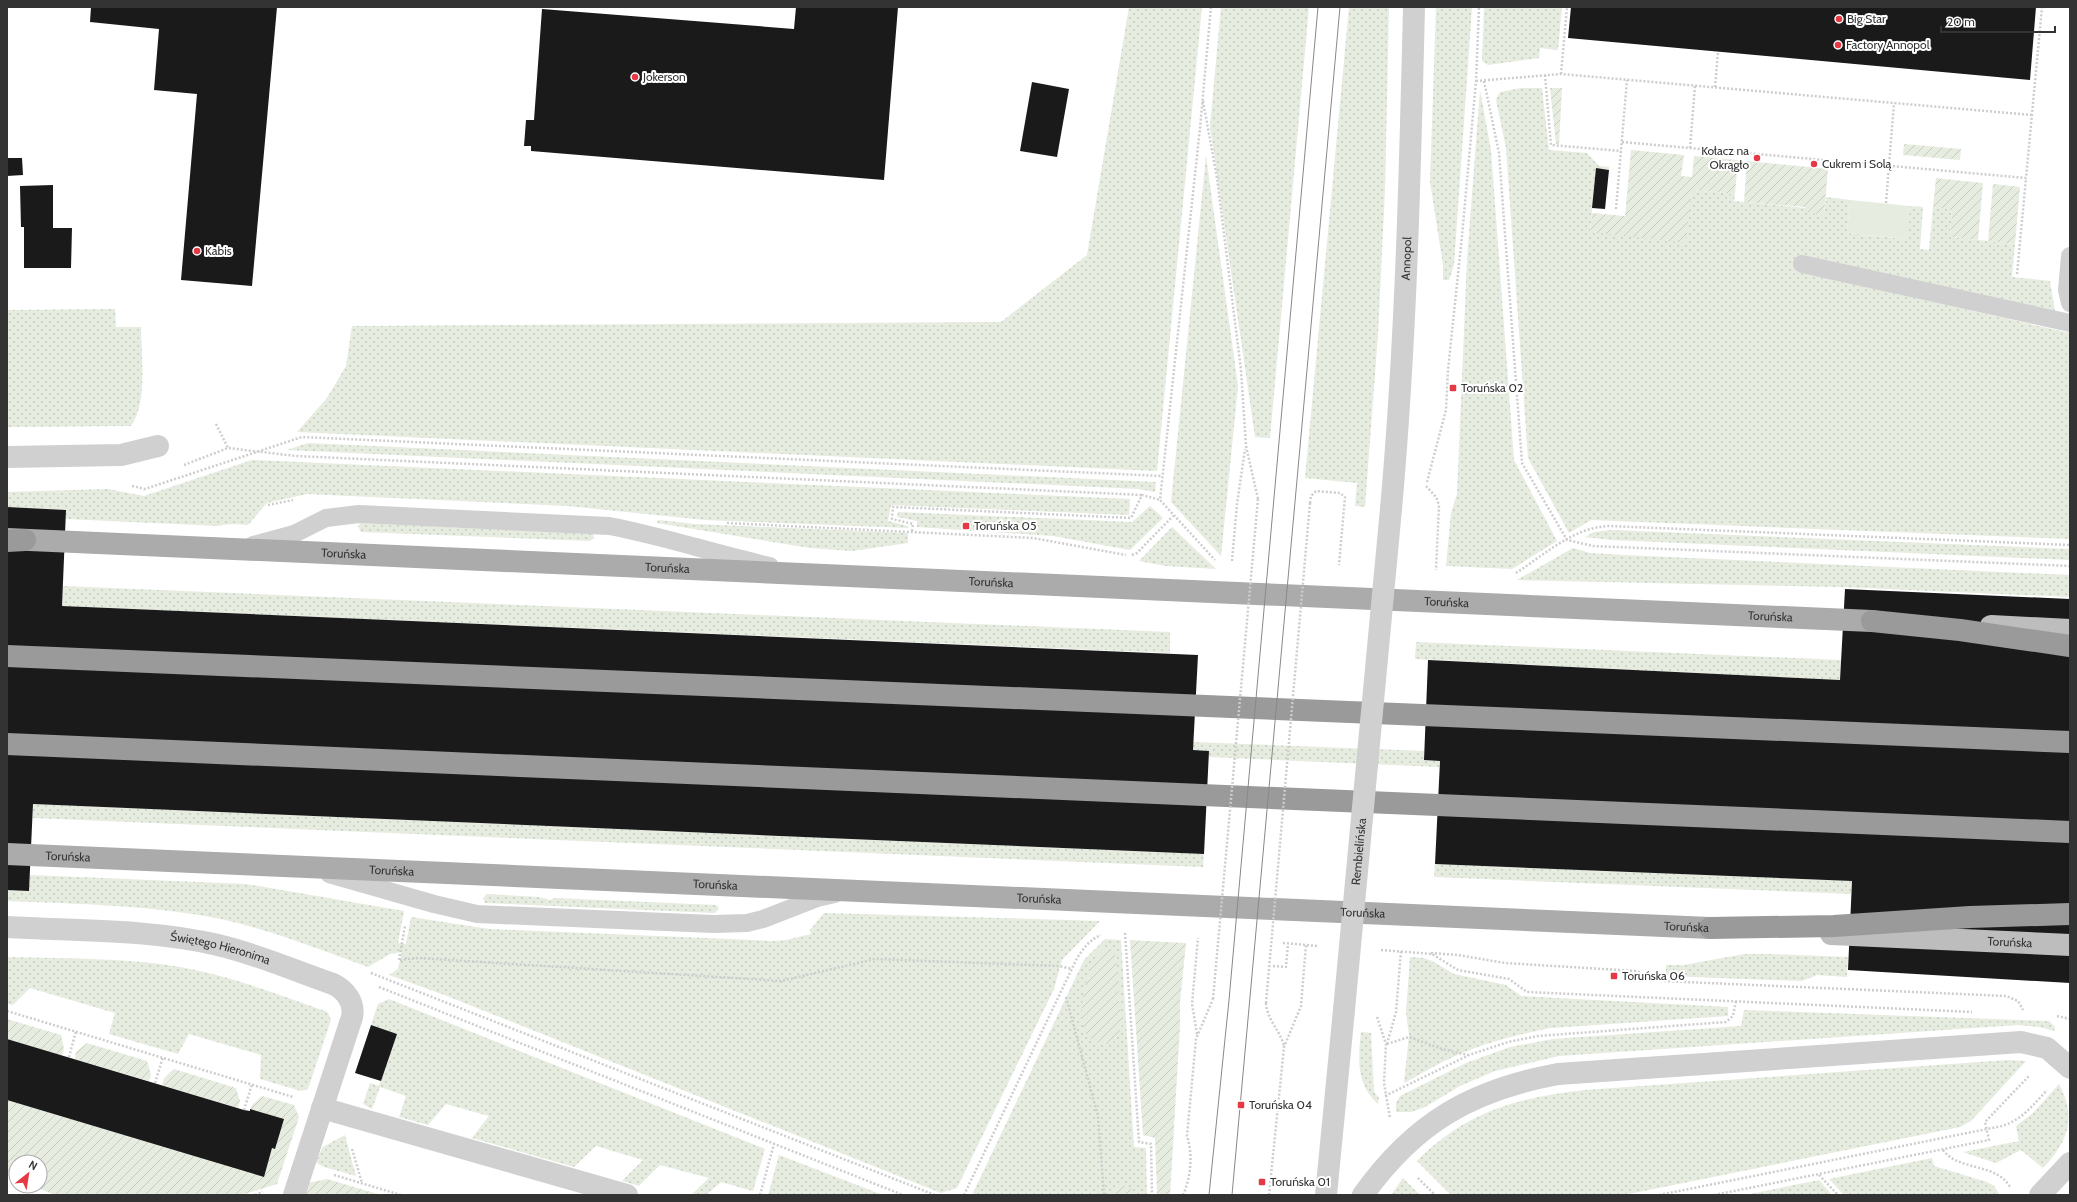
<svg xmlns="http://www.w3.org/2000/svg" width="2077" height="1202" font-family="Cabin,sans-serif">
<defs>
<pattern id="grass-dots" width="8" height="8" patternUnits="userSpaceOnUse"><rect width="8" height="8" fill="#e6ecdf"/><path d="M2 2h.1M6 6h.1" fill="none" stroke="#c6cbc0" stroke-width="1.8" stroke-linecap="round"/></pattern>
<pattern id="garden-furrows" width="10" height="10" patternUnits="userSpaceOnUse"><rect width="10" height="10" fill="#e6ecdf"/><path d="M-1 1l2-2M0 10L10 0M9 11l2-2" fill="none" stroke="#c6cbc0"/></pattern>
</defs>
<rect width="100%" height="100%" fill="#fff"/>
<path fill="url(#grass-dots)" d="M1129,7H1202L1157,471L297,432L327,398L346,366L352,326L1001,322L1087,255Z
M1221,7H1309L1270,438L1255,437L1210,126Z
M1349,7H1389L1385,190L1378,334L1365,507L1355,506L1357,483L1305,478Z
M1436,7H1472L1454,265L1449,280H1443V265L1430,182Z
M1484,7H1562L1558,50L1540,48L1539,58L1488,65L1482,61Z
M1521,88H1542L1549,150L1587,153L1599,166L1609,167V170L1596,168L1590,232L1692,190L1735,194L1734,201L1805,208L1824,215L1826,197L1850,200L1847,233L1906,239L1910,206L1923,207L1920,249L1929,250L1933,207L1952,209L1950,237L2015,244L2012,277L2050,281L2055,311L1800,255L1796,271L2070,333V539L1591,520L1569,533L1528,458L1506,148L1496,100L1500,92Z
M1480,90L1491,150L1514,460L1557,541L1512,569L1446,566L1451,513L1457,494L1467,260Z
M1206,156L1238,386L1221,556L1171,502Z
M115,309L116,327H141C141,356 148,402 131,426L7,427V310Z
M308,443L1156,482L1155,492L1139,489L287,450Z
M252,460L1130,499L1129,515L891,505L888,521L908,526V528L705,520L568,506L307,494L267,503L248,525C238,525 229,523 219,526L66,519L65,510L7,507V492L108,489L144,496Z
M1150,506L1163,518L1130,550L1053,536L917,527V521L897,517L898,512L1132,522Z
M658,520L695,524L908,533V543L852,551L810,548L657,523Z
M361,523L593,534L594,538L590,541L361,532L358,526Z
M1172,527L1216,569L1166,566L1139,561Z
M1611,530L2070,549V560L1611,540L1585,537L1594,532Z
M1573,548L1590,553L1624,555L2070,575V597L1840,587L1517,580Z
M63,586L1170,632V653L62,606Z
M1416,642L1841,660L1840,680L1415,659Z
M1193,742L1424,751V760L1440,761L1439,767L1209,757V751L1193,750Z
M33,804L1204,854L1203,867L33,818Z
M1435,864L1852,881L1851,894L1434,877Z
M30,875L246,884L404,911L398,943L406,944L411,917L489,929L773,941L786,940L811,934L810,930L824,913L1100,921L1062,960L1054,989L957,1188L941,1193L447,996L389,975L398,969L402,952L390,954L368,967C319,949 271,930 221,919C151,905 78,904 7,901V890H29Z
M487,894L539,897L550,900L555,898L716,905L719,908L715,913L485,903L483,898Z
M1105,939L1121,940L1134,1147L1146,1148L1147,1195H972L1084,960Z
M1744,954H1769L1848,957L1847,977L1817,975L1802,981L1666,976V965H1684Z
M7,957C67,959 137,957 195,970C239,979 282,996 325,1011L328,1013L331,1020L308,1089L301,1091L260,1079L261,1055L189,1034L178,1054L109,1034L115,1013L30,988L13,1005L7,1004Z
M1410,957L1423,958L1432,961L1454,974L1506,985L1521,996L1728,1007V1016L1551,1028C1520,1034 1491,1041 1462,1053C1442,1061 1423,1073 1404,1083L1409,1035L1406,1013Z
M389,999L765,1149L753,1191L721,1182L706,1195H691L709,1178L660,1165L639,1186L622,1181L643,1160L596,1146L574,1167L472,1138L489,1116L446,1104L428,1125L399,1117L406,1096L380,1087L372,1109L363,1104L370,1083L379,1086L396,1034L371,1025L378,1004Z
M1744,1010L2049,1021L2055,1027L2054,1031L2040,1027L2018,1025L1559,1056L1495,1071L1460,1086L1425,1107L1411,1112H1396V1103L1400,1096L1466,1063L1510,1047L1553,1039L1741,1026Z
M1361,1032L1371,1033L1374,1092L1379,1098L1378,1104C1356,1084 1358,1060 1361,1032Z
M2008,1060L2026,1061L1971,1121L1960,1127L1624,1195H1451L1417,1161C1465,1112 1519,1097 1585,1090Z
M2059,1084C2077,1118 2068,1142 2043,1168L2021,1150L1996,1163L1963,1152L2019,1141L2016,1126L2033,1113Z
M345,1135L356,1176L324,1167L315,1162L323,1147Z
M779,1155L883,1195H768Z
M1932,1158L1934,1166L1987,1182L1994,1186L2000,1195H1844L1829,1179Z
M1403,1178L1420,1195H1391Z
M1819,1180L1832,1195H1745Z"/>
<path fill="#e6ecdf" d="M1850,200L1910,206L1907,239L1847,233Z"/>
<path fill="url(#garden-furrows)" d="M1550,88H1562L1559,144H1556Z
M1904,144L1961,149L1960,160L1903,155Z
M1631,150L1684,155L1681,176L1692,177L1694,156L1738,160L1735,194L1692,190L1686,243L1590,232L1592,213L1625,216Z
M1747,161L1828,169L1824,215L1805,212V207L1744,202Z
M1936,178L1983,183L1978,240L1950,237L1952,210L1933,207Z
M1993,184L2020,187L2015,244L1988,241Z
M1130,940L1186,943L1180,1002V1027L1170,1195H1157L1155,1138L1143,1135Z
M1103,948L1109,949L1115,954L1119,977V1006L1122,1016V1025L1115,1041C1108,1044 1102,1046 1094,1041C1090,1038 1085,1035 1084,1030C1077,1014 1087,958 1103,948Z
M7,1019L61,1035L64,1049L62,1056L7,1039Z
M87,1043L147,1061L151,1075L149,1081L75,1059L76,1052Z
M174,1069L236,1088L240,1101L238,1108L162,1085L164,1078Z
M262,1096L294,1105L299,1117L277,1184L242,1195H55L33,1186H40V1162H16V1179L7,1175V1100L264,1176L272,1148L275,1149L250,1109L252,1105Z
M327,1179L381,1195H304L308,1183Z
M1120,1183L1131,1189L1134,1195H1113L1114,1187Z"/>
<path fill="#1a1a1a" d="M91,7H277L252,286L181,280L197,94L154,90L159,29L90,22Z
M796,7H898L884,180L531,151V146H524L526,120H534L542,9L794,29Z
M1571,7H2036L2030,80L1568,38Z
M1032,82L1069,89L1057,157L1020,151Z
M7,158H22L23,175L7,176Z
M1596,168L1609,170L1605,209L1592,208Z
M53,185V228H72L71,268H24V227H21L20,186Z
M7,507L66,510L62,606L1198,655L1193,750L1209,751L1204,854L33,804L29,891L7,890Z
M1845,589L2070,599V983L1848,970L1852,881L1435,864L1440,761L1424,760L1428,660L1840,680Z
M371,1025L397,1034L381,1081L355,1073Z
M7,1039L244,1110L250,1111V1109L284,1119L275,1149L272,1148L264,1177L7,1100Z"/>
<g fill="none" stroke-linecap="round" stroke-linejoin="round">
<path stroke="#cdcdcd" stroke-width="2.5" stroke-dasharray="2 2" stroke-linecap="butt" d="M1211,7L1200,128L1160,500L1215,560
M1561,74L1567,7
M1545,75L1551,145L1621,151
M1476,81L1561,74L2032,115
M1484,81L1499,153L1522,463L1567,540L1593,546L2070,566
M1715,87L1718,52
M1203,101L1217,178L1241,370L1246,446L1258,499
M1622,142L2026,178L2042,7
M1690,148L1695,86
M1886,203L1894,103
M1616,209L1627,80
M2017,274L2026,178
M216,424L228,448
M184,465L228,448L296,456L1142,495
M1427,482L1446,410L1448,370L1462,236L1476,81L1479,7
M132,486L145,489L302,437L1162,476
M1426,486L1436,497L1439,505L1436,570
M1310,503L1311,496L1316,491L1340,493L1345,497L1339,565
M268,505L293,500
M727,523L1033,538L1126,555
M912,531L913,524L892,519L893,507L1131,518L1142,495L1160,500
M1132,555L1137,553L1173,516
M1232,561L1237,504L1245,449
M1516,573C1544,555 1574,527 1609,526L2070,545
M1125,933L1139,1142L1151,1144L1152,1195
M1283,943L1318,946
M1381,950L1432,954L1458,970L1509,979L1527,992L1972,1012
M1431,953L1458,955L1505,963L1636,971L1662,981L2006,996L2018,1001L2023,1010
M399,960L405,926
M400,960L418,958L781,981L875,959L1059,966L1072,969
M1273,966L1286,967L1288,944
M371,973L935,1195
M379,987L903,1195
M1066,997L1098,1116L1104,1195
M1266,1003C1267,1020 1280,1030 1284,1046
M7,1011L293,1097
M2057,1016L2070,1019
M1377,1017L1386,1044L1384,1083L1390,1118
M1197,1034L1192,1004L1198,938
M1387,1044L1396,1012L1401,951
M1387,1044L1409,1037L1442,1049L1468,1055
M69,1057L76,1031
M155,1083L163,1057
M1385,1096L1469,1055L1508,1042L1538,1036L1726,1022L1733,1016L1736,1001
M244,1110L252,1084
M352,1149L362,1183
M1943,1150C1958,1171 1997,1163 2010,1187
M334,1175L401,1195
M1819,1175L1838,1195
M1418,1178L1435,1195
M255,1195L263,1192
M760,1195L774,1144
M964,1195L1077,958C1084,948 1089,940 1101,935
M1183,1195C1191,1177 1193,1155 1187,1136L1196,1039L1213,999
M1269,1195L1284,1047L1301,1006L1306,945
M1659,1195L2002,1126C2022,1120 2034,1104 2047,1090
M1714,1195L1989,1140L1985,1122L2029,1076"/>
<path stroke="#d0d0d0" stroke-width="18" d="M2070,256L2067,290L2070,303
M1802,264L2070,323
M253,545L294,534L326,518L359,514L609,526C663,536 716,554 770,566
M329,874L434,904L477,914L665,922L714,924L747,923L763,919L817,898L835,894"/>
<g stroke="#d0d0d0" stroke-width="22">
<path d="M7,457L121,455L158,446"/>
<path id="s1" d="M7,927C77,931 150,929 218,945C257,954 295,971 333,984C346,990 355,1003 352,1017L294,1195"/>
<path d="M322,1108L627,1195"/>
<path d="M1363,1195C1415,1122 1472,1090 1558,1074L2021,1042L2047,1048L2070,1068"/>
<path d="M2040,1195L2070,1163"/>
</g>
<g stroke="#d0d0d0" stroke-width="22">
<path id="s2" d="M1391,509C1406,342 1410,174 1414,7"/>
<path d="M1326,1195L1344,1010"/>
</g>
<g stroke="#bdbdbd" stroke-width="22">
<path d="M1991,626L2070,630"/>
<path id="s3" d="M1831,934L2070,945"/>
</g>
<g stroke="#ababab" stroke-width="22">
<path id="s4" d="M7,539L1872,621"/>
<path id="s5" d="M7,854L1710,928"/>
</g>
<path stroke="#9a9a9a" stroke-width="22" d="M7,541L25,540
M1872,621L1960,630L2070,646
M7,656L2070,742
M7,744L2070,832
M1710,928L1834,926L1970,917L2070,914"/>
<path stroke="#888" stroke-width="1" d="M1209,1195L1229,1000L1318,7
M1232,1195L1340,7"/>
<path stroke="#cdcdcd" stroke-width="2.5" stroke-dasharray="2 2" stroke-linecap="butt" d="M1213,999L1258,499
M1266,1003L1310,503"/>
<path stroke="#d0d0d0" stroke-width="22" id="s6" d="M1344,1010L1391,509"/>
</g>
<g fill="#e63946" stroke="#fff" stroke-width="1.5">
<circle cx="1839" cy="19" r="4"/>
<circle cx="1838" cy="45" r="4"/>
<circle cx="635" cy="77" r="4"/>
<circle cx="1757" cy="158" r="4"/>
<circle cx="1814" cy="164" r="4"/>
<circle cx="197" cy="251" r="4"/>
<rect x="1449" y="384" width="8" height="8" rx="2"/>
<rect x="962" y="522" width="8" height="8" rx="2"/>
<rect x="1610" y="972" width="8" height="8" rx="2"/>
<rect x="1237" y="1101" width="8" height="8" rx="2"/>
<rect x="1258" y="1178" width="8" height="8" rx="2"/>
</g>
<g text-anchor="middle" stroke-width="4" stroke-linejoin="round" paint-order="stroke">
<g font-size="12" fill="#333" stroke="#fff" text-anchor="start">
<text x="1847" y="23">Big Star</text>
<text x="1846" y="49">Factory Annopol</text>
<text x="643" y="81">Jokerson</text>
<text x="1749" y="155" text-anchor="end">Kołacz na<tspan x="1749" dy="14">Okrągło</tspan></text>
<text x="1822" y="168">Cukrem i Solą</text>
<text x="205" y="255">Kabis</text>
<text x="1461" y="392">Toruńska 02</text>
<text x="974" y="530">Toruńska 05</text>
<text x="1622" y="980">Toruńska 06</text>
<text x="1249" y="1109">Toruńska 04</text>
<text x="1270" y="1186">Toruńska 01</text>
</g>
<g font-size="12" fill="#333" stroke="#fff">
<text dy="4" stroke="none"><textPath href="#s2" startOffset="251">Annopol</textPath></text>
<text dy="4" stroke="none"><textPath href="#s4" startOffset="337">Toruńska</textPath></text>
<text dy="4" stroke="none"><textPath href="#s4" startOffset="661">Toruńska</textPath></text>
<text dy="4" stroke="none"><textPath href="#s4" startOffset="985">Toruńska</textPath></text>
<text dy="4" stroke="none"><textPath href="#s4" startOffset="1441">Toruńska</textPath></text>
<text dy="4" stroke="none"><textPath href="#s4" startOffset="1765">Toruńska</textPath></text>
<text dy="4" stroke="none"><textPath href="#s6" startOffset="159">Rembielińska</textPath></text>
<text dy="4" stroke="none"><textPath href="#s5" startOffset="61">Toruńska</textPath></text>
<text dy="4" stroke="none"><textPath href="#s5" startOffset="385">Toruńska</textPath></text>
<text dy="4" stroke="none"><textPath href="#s5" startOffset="709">Toruńska</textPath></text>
<text dy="4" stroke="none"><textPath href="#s5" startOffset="1033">Toruńska</textPath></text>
<text dy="4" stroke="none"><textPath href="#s5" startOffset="1357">Toruńska</textPath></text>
<text dy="4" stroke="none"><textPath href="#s5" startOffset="1681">Toruńska</textPath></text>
<text dy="4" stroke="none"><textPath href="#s3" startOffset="179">Toruńska</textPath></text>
<text dy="4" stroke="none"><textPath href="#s1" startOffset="215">Świętego Hieronima</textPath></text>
</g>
</g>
<rect width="2077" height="1202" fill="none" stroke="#333333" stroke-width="16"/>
<g transform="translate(28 1174) rotate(30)"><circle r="19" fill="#ffffff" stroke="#adadad"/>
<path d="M0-3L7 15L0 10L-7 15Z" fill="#e63946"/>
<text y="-6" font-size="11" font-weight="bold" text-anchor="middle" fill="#333333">N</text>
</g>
<path d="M1941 26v6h114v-6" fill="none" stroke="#333333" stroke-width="2"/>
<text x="1947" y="26" font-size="12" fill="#333333" stroke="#ffffff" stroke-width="3" paint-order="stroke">20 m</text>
</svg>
